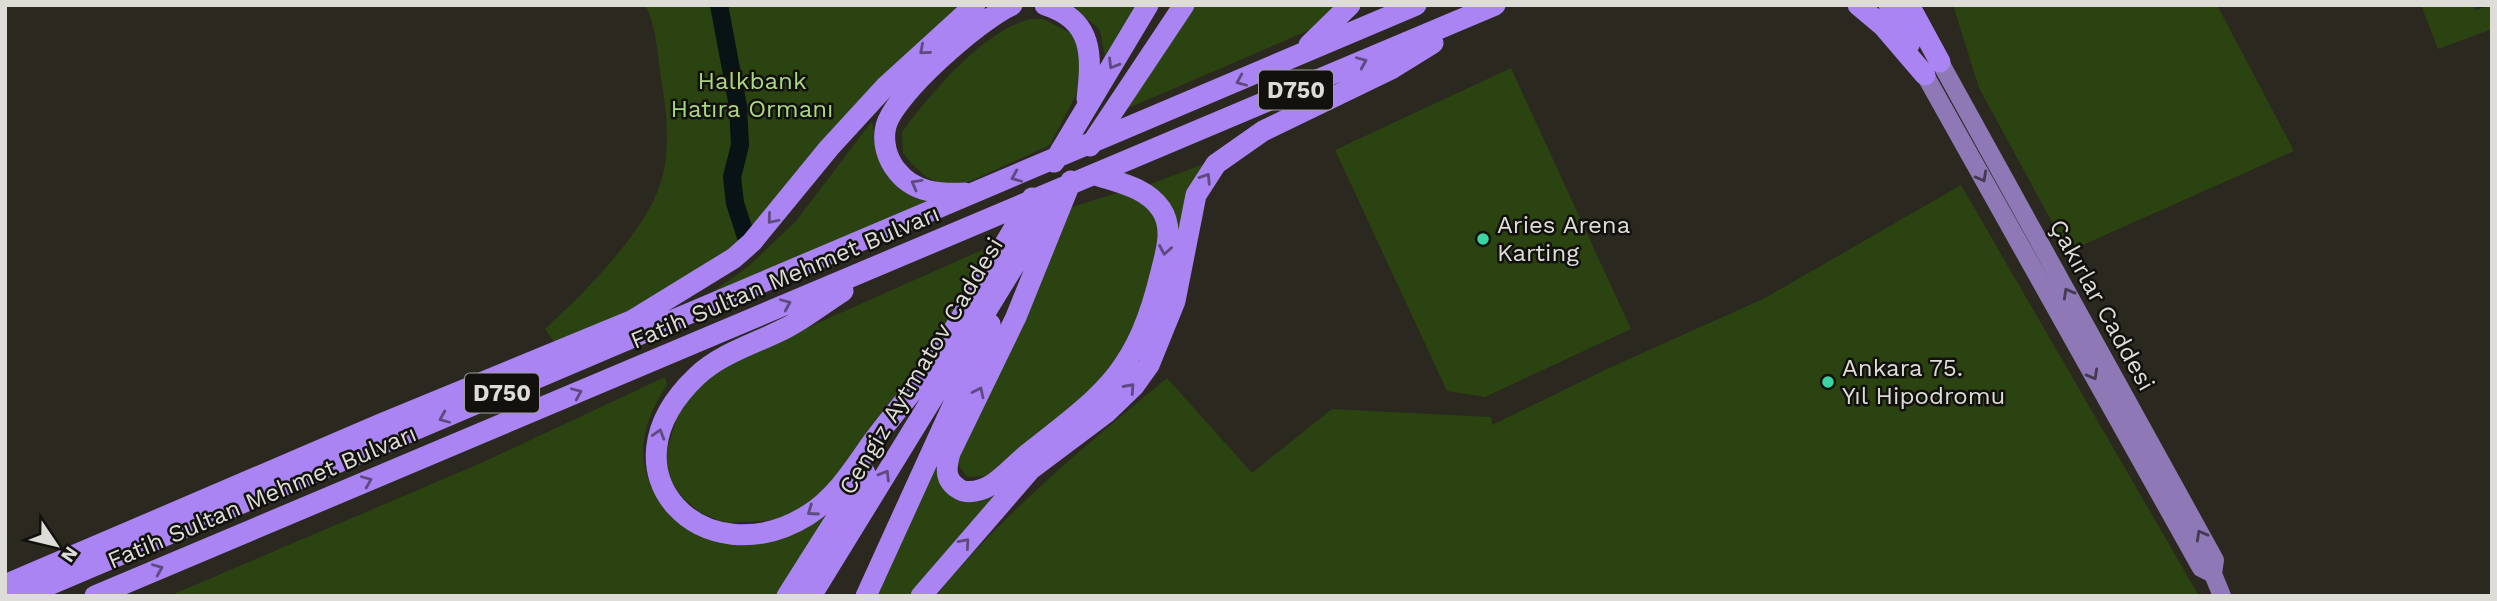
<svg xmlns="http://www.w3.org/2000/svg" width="2497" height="601" font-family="'Work Sans',sans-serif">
<rect width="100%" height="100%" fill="#2b2820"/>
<path fill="#2a4310" d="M645,5H967L741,241L625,315L557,346L545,329C583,294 649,229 662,178C671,145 666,106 660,72C657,50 656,25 645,5Z
M1071,5H1136L1105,58L1100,30Z
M1190,5H1340L1312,29L1126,109Z
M1953,5H2217L2294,151L2085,244L2074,245L2059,235L1979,88Z
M2421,5H2473L2476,10L2492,5V29L2438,49Z
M1030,19H1043L1073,34L1081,51L1085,77L1050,145L964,184L944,185L926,177L911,163L903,153L902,132C930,94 983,31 1030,19Z
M1511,68L1631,329L1485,397L1447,391L1335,150Z
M872,121L878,153L912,194L930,203L704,298L749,266L796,221Z
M1209,162L1192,187L1169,298L1155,339L1145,356L1125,385L1103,409L1029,464L913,596H874L935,467C943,492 957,503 983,497C1003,484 1019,467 1037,453C1114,393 1144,369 1166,271C1176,231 1180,214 1148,185Z
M1961,185L2199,596H936C1003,513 1085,446 1167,378L1252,473L1332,409L1491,417L1492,425L1609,368L1765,298Z
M1123,191L1140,197L1159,217L1161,243L1139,329L1099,388L988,476L967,477L957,463L1069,208Z
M991,246L906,392L815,502L776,520L725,523L701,513L683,498L669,478L665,456L682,402L711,375L732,361Z
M665,377L667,385C626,445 639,499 701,536L820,516L828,520L779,596H169L481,463Z"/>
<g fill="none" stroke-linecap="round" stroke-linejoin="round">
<path stroke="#071315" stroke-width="18" d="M719,5L738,106L740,145L732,177L735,203L746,237"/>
<path stroke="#8f78b6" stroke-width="18" d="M1925,75L2201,568L2213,574L2215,560L1940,62
M2213,574L2222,596"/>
<path stroke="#a984f2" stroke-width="21" d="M1045,5C1094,20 1092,56 1087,99
M1858,5L1883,26L1925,75
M1889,5L1909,45
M1909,5L1940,62
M1309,45L1350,5
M1090,146L1184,5
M1054,162L1148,5
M1071,181L1016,317L950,453C945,470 945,483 963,491C989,496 1007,471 1025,456C1104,394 1137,373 1161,272C1166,252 1174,228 1161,209C1147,188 1120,183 1096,175
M965,193C940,194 914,193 897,171C887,159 882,142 886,126C894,94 982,18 1012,5
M843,291C824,303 806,318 786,328C757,343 721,353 697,376C595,472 704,580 808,515C835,498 853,470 871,444C891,417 913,391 934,365
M620,328L734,258L752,242L829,148L885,87L975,5
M927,375L1032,198
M5,585L381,424L631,321
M23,596L1416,5
M95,596L1495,5
M787,596L865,473
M811,596L1052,204
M866,596L990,324
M921,596L1031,469L1107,412L1134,386L1149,365L1175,301L1196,195L1216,164L1263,131L1391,69L1433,43"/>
</g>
<defs><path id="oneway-chevron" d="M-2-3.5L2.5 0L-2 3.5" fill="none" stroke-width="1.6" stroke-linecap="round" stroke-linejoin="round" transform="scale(1.75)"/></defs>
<g stroke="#5e4a80">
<use href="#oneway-chevron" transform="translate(924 50) rotate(139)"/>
<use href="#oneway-chevron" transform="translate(1362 62) rotate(-23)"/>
<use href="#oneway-chevron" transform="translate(1113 64) rotate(121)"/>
<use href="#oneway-chevron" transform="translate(1241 81) rotate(157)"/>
<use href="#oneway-chevron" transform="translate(1016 177) rotate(157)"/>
<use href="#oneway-chevron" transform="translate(1206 178) rotate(-57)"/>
<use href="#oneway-chevron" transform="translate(916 184) rotate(-151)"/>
<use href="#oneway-chevron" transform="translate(772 219) rotate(130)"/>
<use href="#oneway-chevron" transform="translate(1165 250) rotate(100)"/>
<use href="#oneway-chevron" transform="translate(786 304) rotate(-23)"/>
<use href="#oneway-chevron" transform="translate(1130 388) rotate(-48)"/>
<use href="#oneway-chevron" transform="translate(979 392) rotate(-64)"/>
<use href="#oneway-chevron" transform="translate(577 393) rotate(-23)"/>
<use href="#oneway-chevron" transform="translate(444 418) rotate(157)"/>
<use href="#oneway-chevron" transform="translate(659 434) rotate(-73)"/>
<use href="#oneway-chevron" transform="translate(885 475) rotate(-59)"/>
<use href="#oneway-chevron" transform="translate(367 481) rotate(-23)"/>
<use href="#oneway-chevron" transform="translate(812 511) rotate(145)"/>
<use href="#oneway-chevron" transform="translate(965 543) rotate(-49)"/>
<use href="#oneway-chevron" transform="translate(158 569) rotate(-23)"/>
</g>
<g stroke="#443a51">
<use href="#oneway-chevron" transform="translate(1982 177) rotate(61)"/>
<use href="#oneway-chevron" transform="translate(2068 293) rotate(-119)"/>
<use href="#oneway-chevron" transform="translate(2093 375) rotate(61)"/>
<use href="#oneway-chevron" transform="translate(2201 535) rotate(-119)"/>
</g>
<g fill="#3dd4a3" stroke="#12110d" stroke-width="2.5">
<circle cx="1483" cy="239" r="7"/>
<circle cx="1828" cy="382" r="7"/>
</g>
<g text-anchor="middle" stroke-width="5" stroke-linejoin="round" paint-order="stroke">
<g fill="#12110d" stroke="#a19f9a" stroke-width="2">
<rect x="1259" y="70.5" width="74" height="39" rx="5"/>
<rect x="465" y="373.5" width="74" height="39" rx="5"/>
</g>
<g font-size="23" font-weight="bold" fill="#dedcd7">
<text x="1296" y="98">D750</text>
<text x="502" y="401">D750</text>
</g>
<g font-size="24" fill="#aad782" stroke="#12110d">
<text x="752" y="89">Halkbank<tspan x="752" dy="28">Hatıra Ormanı</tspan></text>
</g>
<g font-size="24" fill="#dedcd7" stroke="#12110d" text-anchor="start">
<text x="1497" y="233">Aries Arena<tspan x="1497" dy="28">Karting</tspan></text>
<text x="1842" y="376">Ankara 75.<tspan x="1842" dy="28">Yıl Hipodromu</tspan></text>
</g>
<g font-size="24" fill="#dedcd7" stroke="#12110d">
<text transform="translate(785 277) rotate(-23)" y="8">Fatih Sultan Mehmet Bulvarı</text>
<text transform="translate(2102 305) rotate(61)" y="8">Çakırlar Caddesi</text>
<text transform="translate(921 366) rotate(-59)" y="8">Cengiz Aytmatov Caddesi</text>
<text transform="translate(262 497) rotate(-23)" y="8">Fatih Sultan Mehmet Bulvarı</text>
</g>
</g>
<rect width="2497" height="601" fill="none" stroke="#dedcd7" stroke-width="14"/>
<g transform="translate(56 545) rotate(125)" stroke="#12110d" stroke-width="5" paint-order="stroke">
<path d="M0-5L12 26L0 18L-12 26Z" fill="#dedcd7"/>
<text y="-10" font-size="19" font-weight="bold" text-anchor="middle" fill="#dedcd7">N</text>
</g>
</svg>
